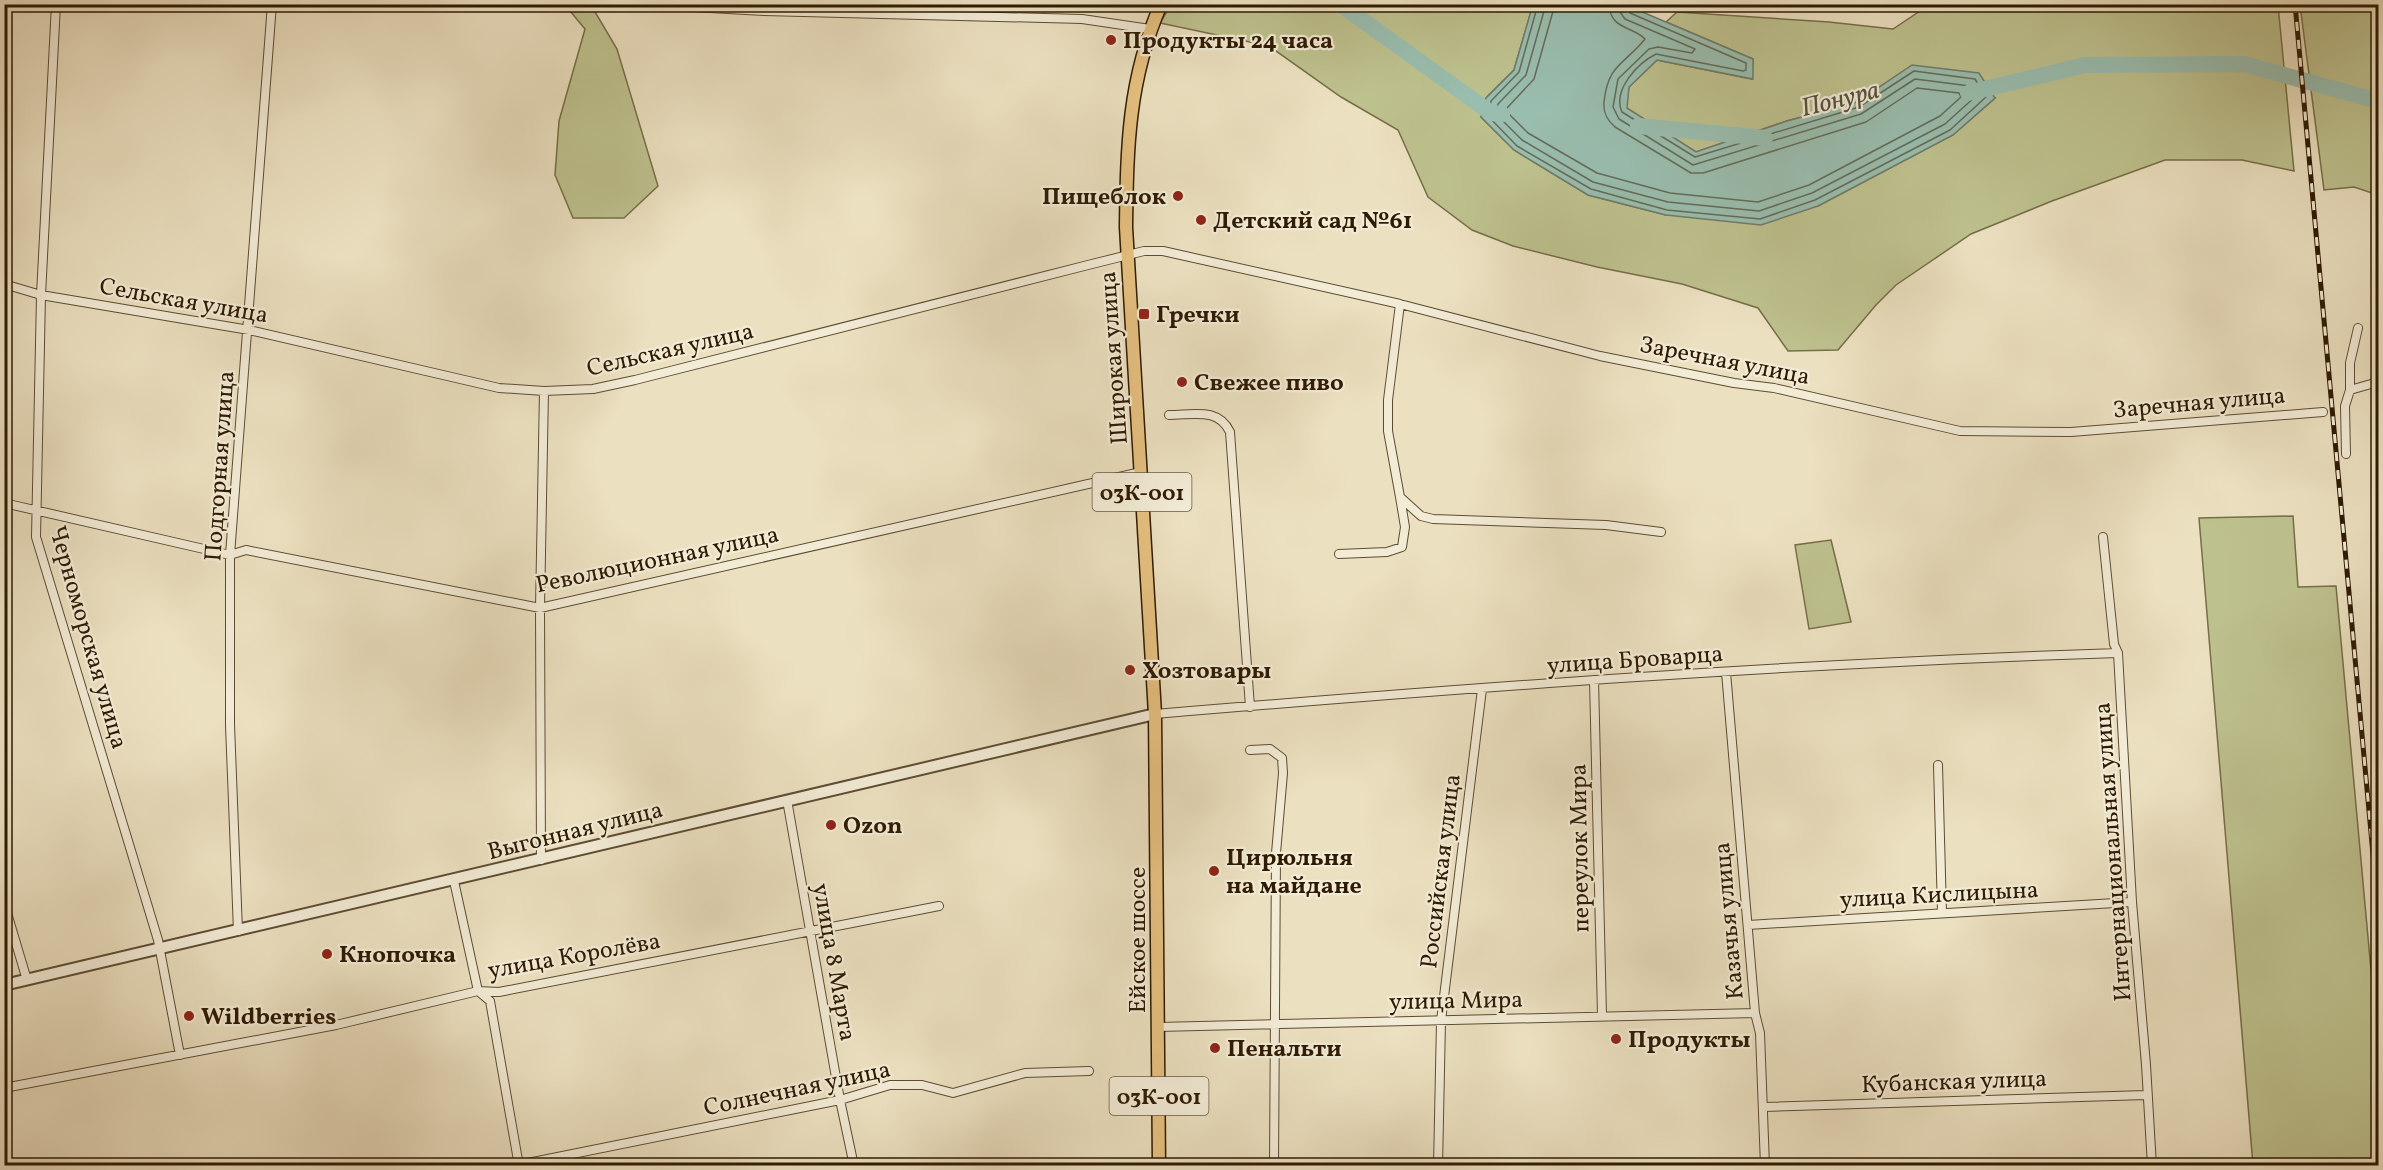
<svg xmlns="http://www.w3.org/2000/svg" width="2383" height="1170" font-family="Vollkorn,serif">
<rect width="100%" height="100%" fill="#ebe0c0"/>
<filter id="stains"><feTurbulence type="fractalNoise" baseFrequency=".00333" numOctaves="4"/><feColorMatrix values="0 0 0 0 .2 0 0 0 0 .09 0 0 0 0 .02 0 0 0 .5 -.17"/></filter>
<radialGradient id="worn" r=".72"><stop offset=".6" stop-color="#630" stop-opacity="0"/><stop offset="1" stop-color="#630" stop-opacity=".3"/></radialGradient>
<path fill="#bdc18e" stroke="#766e48" stroke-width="1.5" d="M565,5H591L617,49L658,186L624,218H573L555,175L559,121L585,29Z
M1171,5H1533L1514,70L1486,98L1481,117L1514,150L1588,195L1666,215L1818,206L1953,135L1995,98L1884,84L1857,102L1787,121L1696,152L1626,108L1629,87L1657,60L1752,79L1753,59L1666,22L1677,12L1829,22L1893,29L1929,5H2278L2294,171L2242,160H2165L2052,201L1971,234L1896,285L1876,305L1838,350L1788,351L1758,308L1682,284L1597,267L1513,246L1472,230L1428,197L1398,130L1341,97L1269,46L1160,23Z
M2300,5H2378V195L2354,187L2324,190Z
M2293,516L2298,587L2336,586L2378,1047L2374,1165H2253L2199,518Z
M1831,540L1851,622L1809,629L1795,545Z"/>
<path fill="#99bdae" stroke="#6f7c69" stroke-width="1.5" d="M1533,4L1626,5L1753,59V79L1657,60L1629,87L1627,108L1696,152L1787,121L1857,102L1912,65L1979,73L1995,98L1953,135L1818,206L1761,225L1666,215L1588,195L1514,150L1481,117L1486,98L1514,70Z"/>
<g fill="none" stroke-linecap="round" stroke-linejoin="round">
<path stroke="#646c58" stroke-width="1.5" d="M1538,4L1519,72L1491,101L1488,116L1517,146L1591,189L1667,210L1760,219L1815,200L1950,130L1986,97L1975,79L1914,71L1859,107L1695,157L1622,112C1612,90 1638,63 1656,54L1743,71L1746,70V63L1630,13L1626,4
M1546,4L1526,75L1498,104L1496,114L1522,140L1593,182L1668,202L1759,211L1812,193L1945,124L1976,96L1970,86L1915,79L1861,114L1693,165L1619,119L1613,107L1618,79L1649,49L1658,47L1692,53L1695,49L1625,19L1620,12L1618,4
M1555,4L1534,79L1507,108V112L1528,133L1597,173L1670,193L1758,202L1809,185L1940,116L1961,97L1959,93L1917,88L1866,122L1703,173H1691L1615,127C1607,120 1603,113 1604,102C1608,64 1624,65 1645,39C1633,26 1610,30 1609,4"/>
<path stroke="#99bdae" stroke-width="16" d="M1340,4L1491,113L1502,114
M1968,93L2085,65L2244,64L2378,101
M1638,126L1765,138"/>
<g stroke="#5e4c32" stroke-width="10">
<path id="minor" d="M56,4L41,295L36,537L158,940L180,1055
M638,4L764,11L1082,19L1150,29
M4,284L41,295L249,330L499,388L544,391L593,389L635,380L1088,265L1144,251H1163L1400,304L1600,356L1734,383L1774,388L1960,431L2071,432L2323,412
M1400,304L1388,400V431L1400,497L1421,516L1433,519L1606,525L1661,532
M2350,390V363L2358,328
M1169,415C1193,415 1218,407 1230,432L1250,707
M2346,454L2345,406L2350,390L2378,382
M4,503L230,555L246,550L540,608L1141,472
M2103,537L2114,644L2118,653L2132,902L2146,1065L2152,1166
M1339,554L1387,552L1402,547L1405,527L1400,497
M1726,672L1755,1013L1760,1033L1765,1166
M1594,680L1602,1015
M1155,714C1476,687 1797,663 2118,653
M1250,750L1270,749L1282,758L1283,773L1276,853L1274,1166
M1938,765L1942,912
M787,800L840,1100L854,1166
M541,860L540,608L544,391
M454,881L478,991L490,1001L519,1166
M4,903L27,980
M1748,925L2132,902
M238,931L230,725V555L272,4
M1158,1027L1755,1013
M4,1088L336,1025L478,991L499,992L939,906
M1764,1107L2146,1095
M513,1166L840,1100L890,1085H922L953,1093L1025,1073L1089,1071
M1438,1166L1441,1021L1482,689"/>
</g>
<g stroke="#5e4c32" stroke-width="14">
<path id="tertiary" d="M4,985L1155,714"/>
</g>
<g stroke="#2f1a02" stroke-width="15">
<path id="primary" d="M1159,1166L1155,714L1126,227C1127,147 1128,80 1161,4"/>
</g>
<use href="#minor" stroke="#f2ebd6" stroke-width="8"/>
<use href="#tertiary" stroke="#f2ebd6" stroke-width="10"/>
<use href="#primary" stroke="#e6c080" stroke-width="12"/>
<g stroke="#2f1a02" stroke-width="5">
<path id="rail" d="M2295,4L2378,909"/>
</g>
<use href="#rail" stroke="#f2ebd6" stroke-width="3" stroke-dasharray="9" stroke-linecap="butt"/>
</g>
<g fill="#8f2418" stroke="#f2ebd6" stroke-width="2">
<circle cx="1111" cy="40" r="6"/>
<circle cx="1178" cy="196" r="6"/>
<circle cx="1201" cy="220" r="6"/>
<rect x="1138" y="308" width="12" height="12" rx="3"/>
<circle cx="1182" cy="382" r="6"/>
<circle cx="1130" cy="670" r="6"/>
<circle cx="831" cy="825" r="6"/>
<circle cx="1214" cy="871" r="6"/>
<circle cx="327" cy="954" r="6"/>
<circle cx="189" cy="1016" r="6"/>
<circle cx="1616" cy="1039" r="6"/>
<circle cx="1215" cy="1048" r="6"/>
</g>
<g text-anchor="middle" stroke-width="4.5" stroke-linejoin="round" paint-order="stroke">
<g fill="#f2ebd6" stroke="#6a5942" stroke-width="1.5">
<rect x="1092.5" y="473" width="99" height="38" rx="4.5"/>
<rect x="1109.5" y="1077" width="99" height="38" rx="4.5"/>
</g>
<g font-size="22" font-weight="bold" fill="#2f1a02">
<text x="1142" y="500">03К-001</text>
<text x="1159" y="1104">03К-001</text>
</g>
<g font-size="24" font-weight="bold" fill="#2f1a02" stroke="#f2ebd6" text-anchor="start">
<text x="1123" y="48">Продукты 24 часа</text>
<text x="1166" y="204" text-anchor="end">Пищеблок</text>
<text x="1213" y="228">Детский сад №61</text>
<text x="1156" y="322">Гречки</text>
<text x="1194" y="390">Свежее пиво</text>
<text x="1142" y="678">Хозтовары</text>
<text x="843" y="833">Ozon</text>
<text x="1226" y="865">Цирюльня<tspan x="1226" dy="28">на майдане</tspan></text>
<text x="339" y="962">Кнопочка</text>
<text x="201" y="1024">Wildberries</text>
<text x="1628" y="1047">Продукты</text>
<text x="1227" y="1056">Пенальти</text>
</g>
<g font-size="24" fill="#2f1a02" stroke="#f2ebd6">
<text transform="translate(184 300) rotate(10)" y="8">Сельская улица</text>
<text transform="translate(670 349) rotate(-13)" y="8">Сельская улица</text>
<text transform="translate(1113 358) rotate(-94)" y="8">Широкая улица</text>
<text transform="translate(1725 360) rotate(11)" y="8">Заречная улица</text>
<text transform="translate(2199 402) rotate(-5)" y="8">Заречная улица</text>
<text transform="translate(219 466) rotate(-86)" y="8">Подгорная улица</text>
<text transform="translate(657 559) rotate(-12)" y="8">Революционная улица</text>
<text transform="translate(89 637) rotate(74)" y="8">Черноморская улица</text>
<text transform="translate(1635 659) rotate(-4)" y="8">улица Броварца</text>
<text transform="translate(575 830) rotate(-14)" y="8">Выгонная улица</text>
<text transform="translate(1579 848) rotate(-91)" y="8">переулок Мира</text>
<text transform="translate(2112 852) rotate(-94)" y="8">Интернациональная улица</text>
<text transform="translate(1440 871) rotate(-83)" y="8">Российская улица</text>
<text transform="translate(1939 894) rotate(-3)" y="8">улица Кислицына</text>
<text transform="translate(1728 921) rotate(-95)" y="8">Казачья улица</text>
<text transform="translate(1137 940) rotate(-90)" y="8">Ейское шоссе</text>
<text transform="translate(574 955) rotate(-10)" y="8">улица Королёва</text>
<text transform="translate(835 962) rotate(80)" y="8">улица 8 Марта</text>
<text transform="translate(1456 1000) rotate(-1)" y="8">улица Мира</text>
<text transform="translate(1954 1081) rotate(-2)" y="8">Кубанская улица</text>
<text transform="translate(797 1088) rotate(-12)" y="8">Солнечная улица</text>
</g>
<g font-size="26" font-style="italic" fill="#54533e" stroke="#f2ebd6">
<text transform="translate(1840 98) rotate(-14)" y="9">Понура</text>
</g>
</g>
<rect width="2383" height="1170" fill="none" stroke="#ebe0c0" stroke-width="24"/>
<rect x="6" y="6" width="2371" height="1158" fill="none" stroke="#2f1a02" stroke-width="3"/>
<rect x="12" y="12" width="2359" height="1146" fill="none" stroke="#2f1a02" stroke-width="1.5"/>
<rect width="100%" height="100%" filter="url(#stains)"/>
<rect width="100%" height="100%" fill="url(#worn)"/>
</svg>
